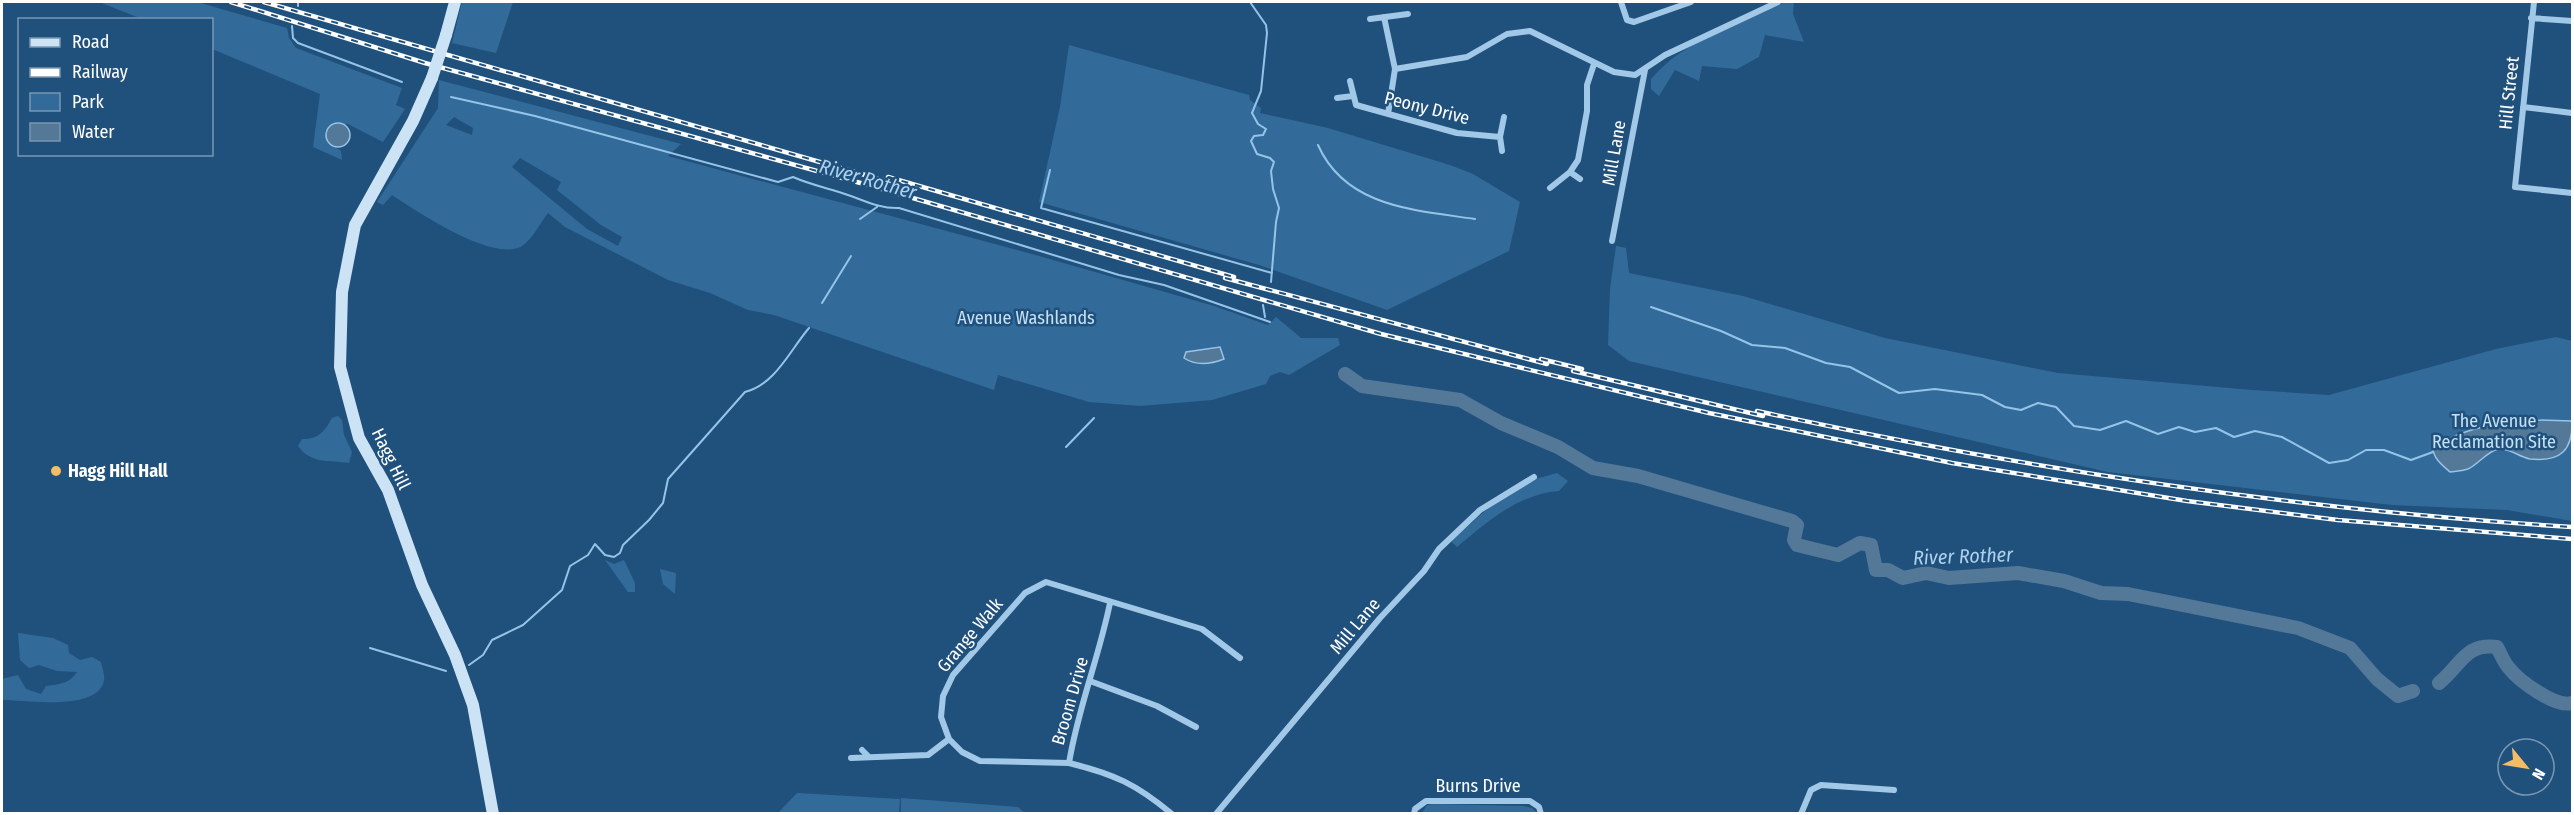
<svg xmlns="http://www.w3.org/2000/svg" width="2574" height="815" font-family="'Fira Sans Condensed',sans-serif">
<rect width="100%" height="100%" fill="#20517c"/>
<path fill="#326b9a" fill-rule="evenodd" d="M99,2H197L287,28L289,38L296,48L402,88L396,105L405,109L383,142L348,124H332L325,131L328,142L341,151L342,160L313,147L320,94L212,49V20L142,19Z
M462,2H513L496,53L452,43Z
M1784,2H1794L1793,14L1804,42L1765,35L1759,57L1737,69L1702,66L1699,81L1675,70L1659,96L1651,89V79C1682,41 1740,23 1784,2Z
M1069,45L1249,95L1250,100L1261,108L1260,113L1328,128L1450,165L1473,174L1520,202L1509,251L1387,310L1259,265L1039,202L1060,107Z
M439,80L681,144L668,156L1039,256L1214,306L1268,325L1276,317L1301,338H1338L1340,345L1289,375L1280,372L1270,376L1266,384L1212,400L1140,406L1089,402L998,375L994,390L774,315L748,310L710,293L668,280L565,227L548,213C540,223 531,243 518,248C486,258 418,212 392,195L383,205L377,202L438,108ZM454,117L473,128L472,135L446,125ZM520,158L561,182L557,190L601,225L622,237L618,246L587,229L512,167Z
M1616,246L1626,248L1629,273L1743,296L1885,338L2058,373L2252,390L2329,395L2496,349L2556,337L2572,341V521L2507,510L2392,505L2108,472L1629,361L1608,345L1610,289Z
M338,416L342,420L344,435L352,452L349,463C330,460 310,464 298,446L302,439C319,439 324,432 332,418Z
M1557,473L1568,481L1559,491C1518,494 1487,522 1457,547L1451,541L1486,510L1528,481Z
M605,560L614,564L624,560L635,583V592H628Z
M660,569L676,573L675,594L663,584Z
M18,633L53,638L68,645L69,653L80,660L92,657L101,662C102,667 105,675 104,680C99,712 25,700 2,700V679L18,675L26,689L41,694L46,686C60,684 69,684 77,672L57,671L39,665L29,668L20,660Z
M797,793L900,799L899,813H778Z
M901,798L1018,807L1025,813H901Z
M1434,804L1523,806L1532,808L1537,813H1422L1427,805Z"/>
<path fill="#547898" stroke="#96c4e8" stroke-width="1.5" d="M326 135a12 12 0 1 1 24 0a12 12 0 1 1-24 0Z
M1220,347L1224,359C1211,364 1196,366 1184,358L1186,352Z
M2521,417L2536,420L2572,421C2573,450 2561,462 2530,459C2519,457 2510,448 2499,449C2487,451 2479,464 2468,469C2462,471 2455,471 2450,472C2442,465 2433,458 2433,448C2462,428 2489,427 2521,417Z"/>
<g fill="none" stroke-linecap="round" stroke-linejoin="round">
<path stroke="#96c4e8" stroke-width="2" d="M298,2V6
M1250,2L1266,25L1267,33L1261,91L1252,113L1258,124L1266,129L1263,135L1254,136L1251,141L1257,154L1270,158L1274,162L1271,171L1273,189L1279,208L1276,222L1271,282
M292,26L293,38L298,43L402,82
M451,97L535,116L778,182L793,177C809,184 823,187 839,192C860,198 877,209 899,208L1119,275L1164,285L1270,322
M1318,145C1346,208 1416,210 1475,219
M1050,170L1041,208L1272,273
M860,219L877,207
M822,303L851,256
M1263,305L1265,317
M1651,307L1721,331L1752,345L1785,348L1826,363L1850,367L1899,393L1935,389L1982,395L2005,407L2021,410L2038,403L2056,407L2074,426L2100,430L2126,421L2158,434L2179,427L2195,432L2216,428L2234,437L2255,431L2282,437L2329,463L2348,460L2366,450H2384L2411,460L2433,452
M1066,447L1094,418
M370,648L446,671
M469,665L483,655L492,640L523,625L562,590L570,566L588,555L595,544L605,555L614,557L620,553L623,545L649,520L663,503L668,479L745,392C775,385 790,350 809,328"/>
<path stroke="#547898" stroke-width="14" d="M1345,374L1362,386L1460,400L1501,423L1558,447L1593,468L1638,476L1792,521L1797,525L1794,540L1797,545L1838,555L1860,543L1871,545L1876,570H1888L1903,578L1926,573L1949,578L2018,573L2064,581L2101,593L2128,594L2298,628L2350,648L2377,679L2398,696L2413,691
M2439,683C2462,664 2465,643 2497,647C2501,654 2504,663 2509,668C2519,681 2556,708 2572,703"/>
<path stroke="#a2c8e7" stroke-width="6" d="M1621,2L1627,20L1634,22L1691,2
M2534,2L2515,187L2572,193
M1384,17L1395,69L1388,114
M2531,18L2572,21
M1370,19L1408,14
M1395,69L1467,57L1507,34L1530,31L1614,72L1635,75L1665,55L1778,2
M1350,81L1356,105L1457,133L1500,137
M1337,98L1353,96
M2523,107L2572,113
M1502,151L1500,137L1504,117
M1570,172L1580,179
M1550,188L1570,172L1578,160L1587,111V85L1594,64
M1612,241L1645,70
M1110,603C1099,657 1078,708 1069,763C1114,774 1136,784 1172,814
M1090,681L1157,706L1196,727
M862,750L869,757
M851,758L928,755L949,739
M1069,763L980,761L962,752L949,739L941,717L943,696L953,675L1025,593L1046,582L1202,629L1240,658
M1216,814L1380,618L1424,571L1439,549L1480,510L1534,477
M1414,814L1415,809L1426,801H1530L1539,807L1541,814
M1801,814L1811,790L1821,785L1894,790"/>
<path stroke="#cce2f5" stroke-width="12" d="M446,35L455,2
M432,78L413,121L355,225L342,292L340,367L359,438L388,490L422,585L455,655L473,705L493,814"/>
<g stroke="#fff" stroke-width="4.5">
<path id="rail" d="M231,2L425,63L875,187L1381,334L1709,413L1952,463L2187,501L2338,520L2572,539
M264,2L893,183
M888,177L1234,277
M1225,278L1547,364
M1541,359L1582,369
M1573,371L1763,416
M1757,411C2025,469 2298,510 2572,527"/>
</g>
<use href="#rail" stroke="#20517c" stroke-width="2" stroke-dasharray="7" stroke-linecap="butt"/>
<path stroke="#cce2f5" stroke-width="12" d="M432,78L446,35"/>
</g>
<circle fill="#f4bd63" stroke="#20517c" stroke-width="2" cx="56" cy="471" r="6"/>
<g text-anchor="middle" stroke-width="5" stroke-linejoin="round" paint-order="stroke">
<g font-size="18" fill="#fff" stroke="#20517c">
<text transform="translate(2509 93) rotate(-84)" y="6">Hill Street</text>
<text transform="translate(1427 108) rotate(14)" y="6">Peony Drive</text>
<text transform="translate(1614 153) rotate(-80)" y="6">Mill Lane</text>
<text transform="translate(391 459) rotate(64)" y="6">Hagg Hill</text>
<text transform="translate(1355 626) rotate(-50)" y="6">Mill Lane</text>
<text transform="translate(970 635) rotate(-50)" y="6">Grange Walk</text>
<text transform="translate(1070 701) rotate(-74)" y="6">Broom Drive</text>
<text x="1478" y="792">Burns Drive</text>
</g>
<g font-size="18" fill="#c6e0f5" stroke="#20517c">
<text x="1026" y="324">Avenue Washlands</text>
<text x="2494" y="427">The Avenue<tspan x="2494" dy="21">Reclamation Site</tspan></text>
</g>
<g font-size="18" font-weight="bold" fill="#fff" stroke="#20517c" text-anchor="start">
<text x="68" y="477">Hagg Hill Hall</text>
</g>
<g font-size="20" font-style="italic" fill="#add1ee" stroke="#20517c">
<text transform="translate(868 179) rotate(16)" y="7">River Rother</text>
<text transform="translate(1963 556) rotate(-2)" y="7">River Rother</text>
</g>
</g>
<rect width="2574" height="815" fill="none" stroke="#ffffff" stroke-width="6"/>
<rect x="18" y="18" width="195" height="138" fill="#20517c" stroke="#7997b0" stroke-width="1.5"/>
<rect x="30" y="38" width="30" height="9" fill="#cce2f5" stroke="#7997b0" stroke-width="1.5"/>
<text x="72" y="48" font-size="18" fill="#ffffff">Road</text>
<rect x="30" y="68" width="30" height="9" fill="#ffffff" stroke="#7997b0" stroke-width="1.5"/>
<text x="72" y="78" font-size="18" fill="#ffffff">Railway</text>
<rect x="30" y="93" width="30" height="18" fill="#326b9a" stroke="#7997b0" stroke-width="1.5"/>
<text x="72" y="108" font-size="18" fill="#ffffff">Park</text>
<rect x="30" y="123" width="30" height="18" fill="#547898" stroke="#7997b0" stroke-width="1.5"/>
<text x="72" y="138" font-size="18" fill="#ffffff">Water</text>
<g transform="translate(2526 767) rotate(120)"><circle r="28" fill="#20517c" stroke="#7997b0" stroke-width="1.5"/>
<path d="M0-4.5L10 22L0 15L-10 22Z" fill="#f4bd63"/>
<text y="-9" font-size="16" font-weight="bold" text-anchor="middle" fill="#ffffff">N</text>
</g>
</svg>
